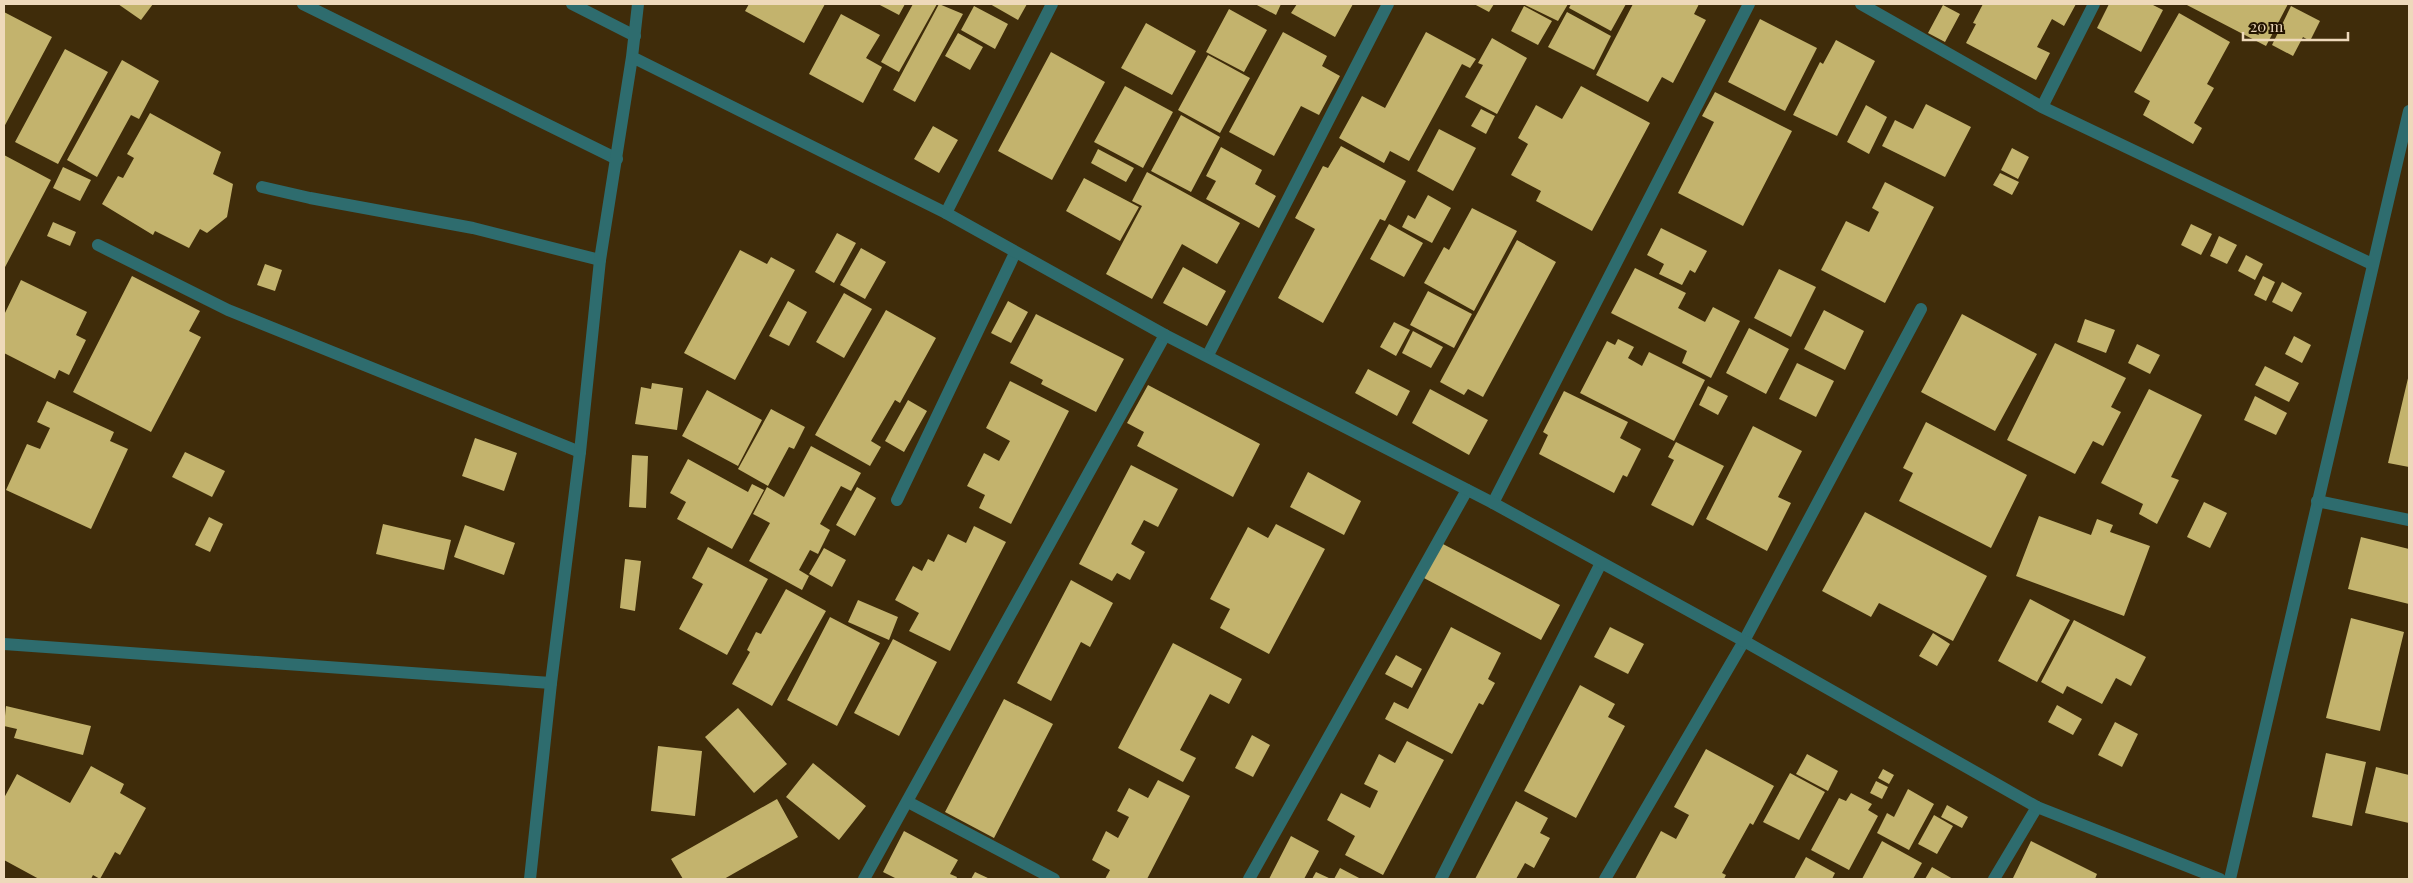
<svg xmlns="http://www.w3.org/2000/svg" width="2413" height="883" font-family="'Playfair Display',serif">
<rect width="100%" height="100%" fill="#3f2c0a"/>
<path fill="#c3b36d" d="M118,4H153L141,20Z
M749,4H825L804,43L745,11Z
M878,4H905L899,15Z
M913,4H937L899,72L881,62Z
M939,4L963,14L915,102L893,90Z
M990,4H1027L1018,20Z
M1255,4H1281L1276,15Z
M1297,4H1353L1335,37L1291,13Z
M1474,4H1494L1489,12Z
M1523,4H1568L1558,21Z
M1571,4H1626L1611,31L1569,8Z
M1633,4H1699L1694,14L1706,20L1673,83L1662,77L1648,102L1596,75Z
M1983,4H2076L2064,26L2052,19L2037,47L2050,53L2036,80L1966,43L1976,24L1973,23Z
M2109,4H2151L2163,10L2141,52L2097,28Z
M2185,4H2288L2266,46Z
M1943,5L1960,14L1945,42L1928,33Z
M974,6L1008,24L995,49L961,30Z
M1524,6L1552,21L1538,45L1511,31Z
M2291,6L2320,21L2310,41L2303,37L2293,56L2272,45Z
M1229,9L1267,30L1244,72L1206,52Z
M4,12L52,37L4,127Z
M1567,12L1611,36L1594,70L1548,47Z
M2179,13L2230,42L2207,84L2214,88L2194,123L2202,128L2193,144L2143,115L2150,101L2134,92Z
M841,14L880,35L866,58L882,67L863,103L809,74Z
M1760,19L1817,48L1785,111L1728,82Z
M1146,23L1196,51L1172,95L1121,68Z
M1283,32L1327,56L1322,66L1340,76L1319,115L1301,106L1274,156L1229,132Z
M1426,32L1476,59L1470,68L1462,64L1409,161L1390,151L1384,163L1339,138L1362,96L1385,108Z
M958,33L983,47L970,70L945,56Z
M1492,38L1527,58L1497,114L1465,97L1483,65L1478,63Z
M1836,40L1875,61L1837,136L1793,115L1820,62L1823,64Z
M65,49L108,72L58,164L15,142Z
M1051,52L1105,82L1052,180L998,151Z
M1208,55L1250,78L1220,133L1178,110Z
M122,60L159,81L139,119L131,115L97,177L67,160Z
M1125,86L1173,112L1143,168L1094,142Z
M1581,86L1650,123L1592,231L1536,201L1541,191L1511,175L1528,144L1518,138L1536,105L1562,119Z
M1715,92L1792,131L1743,226L1678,193L1714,122L1702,116Z
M1926,104L1971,127L1945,177L1882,146L1895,120L1913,129Z
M1866,105L1887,117L1869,154L1847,142Z
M1481,109L1495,116L1486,134L1471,126Z
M150,113L221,152L213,174L233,184L227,217L207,233L200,229L189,248L155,231L153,235L102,204L118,176L123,178L134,158L127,154Z
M1181,115L1220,137L1191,192L1151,171Z
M933,126L958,140L939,173L914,159Z
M1439,129L1476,148L1453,191L1417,171Z
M1341,146L1406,181L1385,221L1380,219L1323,323L1278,298L1315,229L1295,218L1323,166L1328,168Z
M1221,147L1262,170L1255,184L1276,196L1259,228L1206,199L1216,181L1206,176Z
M2012,148L2029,157L2018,179L2001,170Z
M1098,149L1134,168L1126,182L1091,163Z
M4,155L51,180L4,269Z
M63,167L91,180L80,201L53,188Z
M1147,172L1240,223L1217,264L1182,244L1152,299L1106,274L1142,206L1132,201Z
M2000,173L2019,182L2012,195L1993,185Z
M1084,178L1139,207L1120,241L1066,211Z
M1885,182L1934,207L1885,303L1821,270L1846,221L1869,232L1879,212L1872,208Z
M1428,195L1451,208L1432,243L1402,227L1408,215L1415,219Z
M1472,208L1517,231L1474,311L1424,283L1444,247L1449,250Z
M53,222L76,232L70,246L47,236Z
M1389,224L1423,243L1404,277L1370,259Z
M2191,224L2212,234L2201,255L2181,245Z
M1661,228L1707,251L1695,273L1690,270L1682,285L1659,274L1664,264L1647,255Z
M837,233L856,243L834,283L815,272Z
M2219,236L2237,245L2227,264L2210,256Z
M1517,240L1556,262L1483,397L1468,389L1464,395L1440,382Z
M861,248L886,262L865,299L840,285Z
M740,250L767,264L771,257L795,270L735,380L684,353Z
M2246,255L2263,264L2255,280L2238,271Z
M265,264L282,270L275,291L257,285Z
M1183,267L1226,291L1207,326L1163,303Z
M1635,268L1686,293L1678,308L1705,322L1713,307L1740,321L1711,378L1682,363L1687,351L1611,313Z
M1779,269L1816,287L1791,337L1754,318Z
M132,276L200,311L189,331L201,337L151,432L73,392Z
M2263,276L2275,282L2266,301L2254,295Z
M21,280L87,312L76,335L86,340L69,375L59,370L55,379L4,353V315Z
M2282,282L2302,293L2292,312L2272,302Z
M1428,291L1472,314L1454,348L1410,325Z
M844,293L872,309L844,358L816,342Z
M788,301L807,312L789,346L769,336Z
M1008,301L1028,312L1011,343L991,333Z
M886,310L936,338L900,403L895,400L871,441L881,447L870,466L815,435Z
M1824,310L1864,331L1845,370L1804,349Z
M1036,314L1124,359L1096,412L1041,384L1043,380L1010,363Z
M1962,314L2037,354L1995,431L1921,392Z
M2085,319L2115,330L2106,353L2077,342Z
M1394,322L1410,330L1396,356L1380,347Z
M1749,328L1789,349L1766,394L1726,373Z
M1413,331L1443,347L1431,368L1402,353Z
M2294,336L2311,345L2302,363L2285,354Z
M1618,339L1634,347L1628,358L1642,366L1649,352L1705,380L1674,441L1580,393L1607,341L1615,345Z
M2055,343L2126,378L2111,407L2121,412L2103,446L2093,441L2075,474L2007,440Z
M2137,344L2160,355L2150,374L2128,363Z
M1797,363L1834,381L1816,417L1779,399Z
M2265,366L2299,383L2289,402L2255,385Z
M1368,369L1410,391L1397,416L1355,393Z
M2409,374V467L2388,463Z
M1010,381L1069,411L1011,524L979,508L985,495L967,486L984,453L999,461L1010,441L986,428Z
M652,383L683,388L677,430L635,424L641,387L651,389Z
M1148,385L1260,444L1233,497L1137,446L1144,432L1127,423Z
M1708,386L1728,396L1718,415L1699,405Z
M1430,389L1488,420L1469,455L1412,423Z
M2149,389L2202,415L2171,477L2179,480L2157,524L2139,514L2143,504L2101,483Z
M707,390L762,420L738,466L682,436Z
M1564,391L1628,422L1620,438L1641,449L1627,477L1623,475L1614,493L1539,454L1548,435L1543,432Z
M2255,396L2287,413L2276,435L2244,420Z
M908,400L927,411L904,452L885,441Z
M47,401L114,432L110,441L128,449L91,529L6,490L27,444L40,449L50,428L37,422Z
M771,409L805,427L794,449L789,447L768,486L738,469Z
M1926,422L2027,475L1991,548L1899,501L1913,473L1903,468Z
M1753,426L1802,451L1778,497L1791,503L1767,551L1706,519Z
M475,438L517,453L504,491L462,476Z
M1676,442L1724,466L1693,526L1651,505L1674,460L1668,457Z
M811,446L861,473L851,491L841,486L820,524L830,530L818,554L810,550L799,570L809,576L802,590L749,561L770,523L753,514L767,487L784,497Z
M185,452L225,471L212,497L172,477Z
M632,455L648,456L646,508L629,507Z
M688,459L748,492L752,484L764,490L732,549L677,519L686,502L670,493Z
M1131,465L1178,489L1158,527L1144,520L1131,544L1145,552L1130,580L1117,573L1112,581L1079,564Z
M1308,472L1361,501L1344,535L1290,507Z
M857,487L876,498L855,536L836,525Z
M2204,502L2227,513L2210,548L2187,537Z
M1865,512L1987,576L1953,641L1879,603L1871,617L1822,591Z
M2039,516L2091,535L2097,519L2113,525L2110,532L2150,546L2124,616L2016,576Z
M209,517L223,524L210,552L195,545Z
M383,524L451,540L444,570L376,554Z
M1276,524L1325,549L1269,654L1220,628L1230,609L1210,599L1248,527L1268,538Z
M465,525L515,543L504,575L454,557Z
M974,526L1006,542L950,651L909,631L919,613L895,600L913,566L922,571L928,559L934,562L948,534L966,543Z
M2361,537L2409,549V604L2348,589Z
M1441,543L1560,605L1541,640L1422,577Z
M708,547L768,579L727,655L679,629L703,584L692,578Z
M824,548L846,560L832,587L809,574Z
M625,559L641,561L635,611L620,608Z
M1071,580L1113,603L1090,647L1081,642L1051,701L1017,683Z
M786,589L826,611L772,706L732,684L750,652L747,650L756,632L761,634Z
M2030,599L2070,620L2037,682L1998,661Z
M858,600L898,617L889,640L848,622Z
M830,617L880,643L837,726L787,700Z
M2351,618L2404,632L2380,731L2326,718Z
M2074,620L2146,657L2131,686L2116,678L2102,704L2067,686L2063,694L2041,682Z
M1451,627L1501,653L1488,679L1495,683L1483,705L1479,703L1452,754L1385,719L1394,702L1408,709Z
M1610,627L1644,644L1628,674L1594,657Z
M1933,633L1950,644L1937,666L1919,656Z
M893,639L937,662L899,736L854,713Z
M1173,643L1242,679L1229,704L1210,694L1180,750L1196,758L1183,782L1118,748Z
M1396,655L1422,669L1412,688L1385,674Z
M1580,685L1615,704L1608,717L1625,726L1576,818L1524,791Z
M1004,699L1053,724L994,838L945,812Z
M2057,705L2082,719L2073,735L2048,722Z
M6,706L91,726L83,755L14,738L17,729L4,726Z
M738,708L787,764L754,793L705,737Z
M2115,722L2138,734L2122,767L2098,755Z
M1252,735L1270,745L1253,777L1235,768Z
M1407,741L1444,760L1383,875L1345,855L1355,836L1327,820L1341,793L1370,808L1378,791L1364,784L1379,754L1395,763Z
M658,746L702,751L695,816L651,811Z
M1706,749L1774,786L1753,825L1750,823L1722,873L1726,875L1724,879H1635L1661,831L1676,839L1689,815L1674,807Z
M2326,753L2366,762L2352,826L2312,817Z
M1807,754L1838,771L1828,791L1796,774Z
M813,763L866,806L839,840L786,797Z
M91,766L124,784L120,793L146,808L120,855L115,852L100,879L93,875L91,879H39L4,860V798L17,774L70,803Z
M2376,767L2409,775V823L2365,813Z
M1883,769L1894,775L1889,784L1878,778Z
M1790,773L1825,792L1799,840L1763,822Z
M1158,780L1190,796L1147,879H1105L1110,870L1092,860L1106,831L1118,838L1129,817L1117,811L1129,788L1148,798Z
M1876,781L1888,787L1882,799L1870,793Z
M1908,789L1934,804L1909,850L1877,833L1887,813L1894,817Z
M1851,793L1872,804L1868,810L1878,816L1849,870L1811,850L1839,798L1846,801Z
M777,799L798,837L724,879H683L671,859Z
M1516,801L1548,818L1540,833L1550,838L1534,868L1525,863L1516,879H1475Z
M1947,805L1968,817L1962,828L1941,817Z
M1934,815L1953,826L1937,854L1918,844Z
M904,831L958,860L950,874L957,877L956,879H897L883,872Z
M1291,836L1319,851L1304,879H1269Z
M1882,841L1922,863L1913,879H1862Z
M2031,841L2097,874L2095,879L2013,878Z
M1806,857L1835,873L1832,879H1794Z
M1932,867L1953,879H1925Z
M1340,868L1361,879H1334Z
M975,872L990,879H971Z
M1316,872L1331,879H1312Z"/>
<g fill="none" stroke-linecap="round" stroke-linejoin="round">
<path stroke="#2e6c6e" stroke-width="12" d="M572,4L635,36
M262,187L310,198L473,228L600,260
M98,245L228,310L580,452
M897,500L1015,253
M2317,501L2409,520"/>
<path stroke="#2e6c6e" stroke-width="12" d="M303,4L617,159
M1861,4L2042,107L2372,264
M2042,107L2094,4
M946,213L1052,4
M1208,355L1388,4
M1493,503L1749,4
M4,644L551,683
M908,802L1054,879
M864,879L1165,335
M1249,879L1467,490
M1441,879L1601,563
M1605,879L1744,641L1921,309
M1994,879L2037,807
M2230,879L2409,111"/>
<path stroke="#2e6c6e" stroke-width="12" d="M632,57L946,213L1165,335L1493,503L1744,641L2037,807L2220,879
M530,879L551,683L580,452L600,260L632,57L638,4"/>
</g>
<rect width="2413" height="883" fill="none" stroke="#eed9bb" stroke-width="10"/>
<path d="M2243 32v8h105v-8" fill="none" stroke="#eed9bb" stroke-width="2.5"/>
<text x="2250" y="32" font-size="15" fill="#eed9bb" stroke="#231400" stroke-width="4" paint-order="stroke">20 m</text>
</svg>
